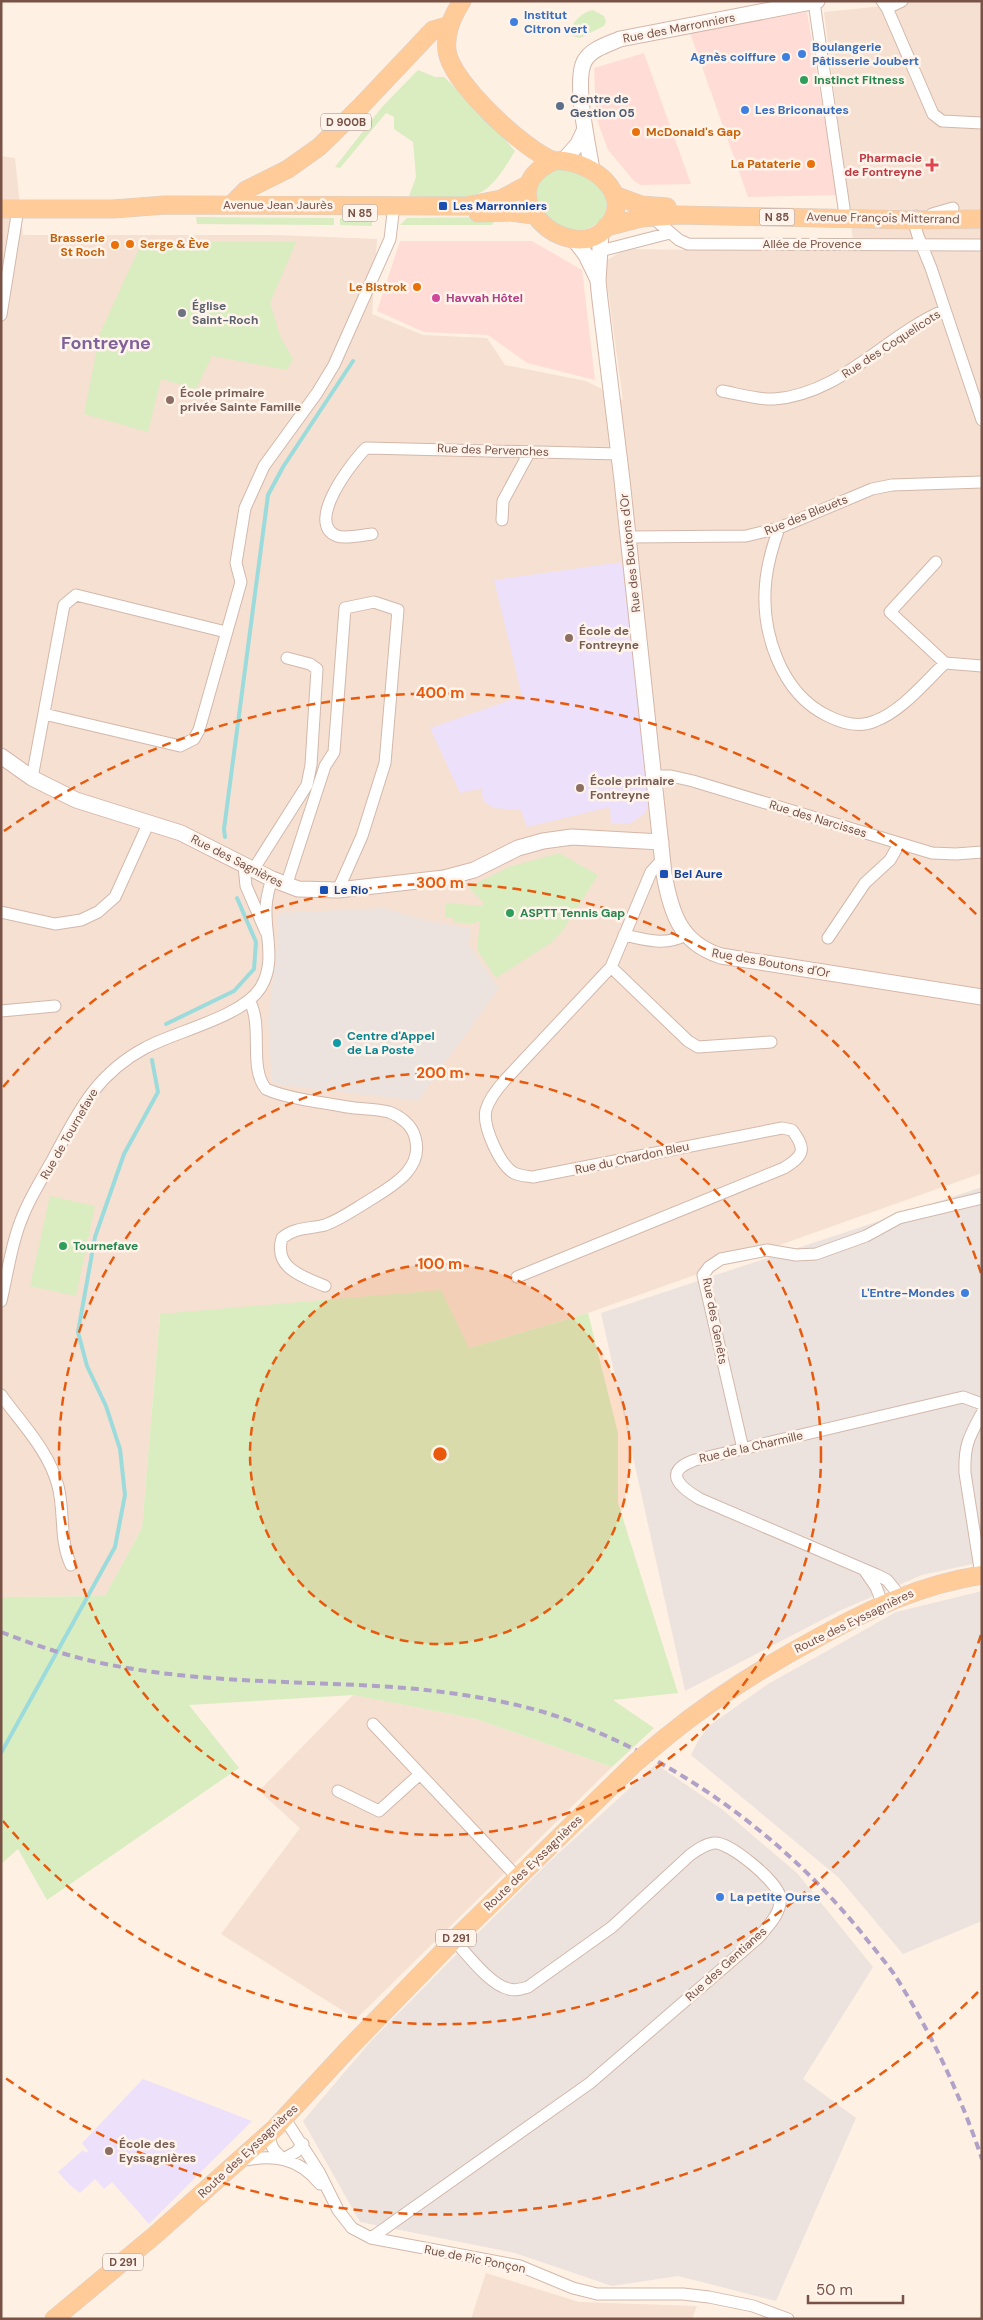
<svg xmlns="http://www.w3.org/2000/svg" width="983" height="2320" font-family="'DM Sans',sans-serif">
<rect width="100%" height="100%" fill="#fef0e3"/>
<path fill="#f6e0d1" d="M908,1H982V1173L588,1313L469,1348L160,1314L142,1528L105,1596L1,1597V156L15,158L23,235H275L377,239L372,314L423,335L487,338L505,365L586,381L623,400L604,262L625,249L790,251L854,248L824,12L903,4Z
M353,1695L476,1719L612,1767L356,2019L221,1934L300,1828L259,1791Z
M486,2273L579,2302L697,2306L692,2319H471Z"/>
<path fill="#ffddd6" d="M807,12L837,195L748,197L690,33Z
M644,53L691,184L641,185L634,181L608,150L596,117L594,68Z
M400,241H532L582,270L595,380L527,363L488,335L424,332L377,311Z"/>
<path fill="#ede3de" d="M384,908L420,919L472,929L468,944L499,988L418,1101L272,1084L268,1020L278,935V913Z
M982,1187V1562L922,1575L839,1611L685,1691L601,1313Z
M982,1591V1921L903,1954L838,1877L691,1755L699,1739L709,1726L768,1684L827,1651L896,1612Z
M656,1764L723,1810L797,1873L873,1967L803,2079L856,2118L776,2301L678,2276L612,2286L515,2253L360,2222L303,2121L371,2041L453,1958L548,1863Z"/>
<path fill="#ede0fa" d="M622,562L649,805L644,814L631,823L611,824L610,807L527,827L521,810L493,808L484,801L481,793L483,788L460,793L430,728L522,696L494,580Z
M143,2079L252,2121L149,2224L112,2182L104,2189L95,2179L80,2193L70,2185L58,2172L83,2150L86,2153L88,2151L82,2143Z"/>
<path fill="#d9edc1" d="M593,10L604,16L606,22L604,26L580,38L572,36L570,30C574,21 582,12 593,10Z
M418,70L435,77H444L483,114L515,151C507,164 496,183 483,191C465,202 430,197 409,196L416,177L413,142L394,129V117L386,113L340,168L335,167L382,107Z
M558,169C579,170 622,191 601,219C574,252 514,202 545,176C548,173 554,171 558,169Z
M196,217L334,218V225L197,224Z
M497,217L492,225H400L407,218Z
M340,218H372V226L340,225Z
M142,242H296L270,303L280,336L293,359L287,370L212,356L196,389L161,379L148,432L84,414L100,333Z
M559,853L598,875L563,930L552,942L496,978L477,950L480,921H476V924L453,922V918L445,917L446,903L483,906V902L469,887L509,867Z
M50,1196L95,1206L76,1296L30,1286Z
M441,1290L469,1348L588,1313L618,1433V1503L678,1693L613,1700L654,1728L612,1767L476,1719L353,1695L189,1705L239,1768L47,1900L18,1849L1,1864V1597L105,1596L142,1528L160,1314Z"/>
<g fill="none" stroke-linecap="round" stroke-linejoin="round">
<path stroke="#9cdbdc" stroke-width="4" d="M225,837L224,829L268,495L283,467L353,361
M166,1024L234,991L254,969L256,942L237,898
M1,1753L115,1547L125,1495L120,1449L106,1406L87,1366L78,1332L95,1237L124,1154L158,1092L152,1060"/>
<g stroke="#d2b8ab" stroke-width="13">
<path id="street" d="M882,1L887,8L933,114L942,121L982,123
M814,2L844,208
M887,8L902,1
M932,214L953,208
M916,216L914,223L918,236L931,268L982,420
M652,217L679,240L688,244L982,245
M600,251L670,233
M1,315L18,209
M722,391C738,394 758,400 774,399C842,394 885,335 945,310
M502,520L503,501L530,451
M779,528C773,545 768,561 766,579C760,630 780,693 828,716C842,723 860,728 875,721C902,711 925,682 945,663L982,666
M372,534C362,535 346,539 337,536C304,523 353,461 366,448L619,454
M629,537L746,536L779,528L872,489L892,485L982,482
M936,562L890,612L945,663
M44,714L180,746L194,739L199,730L241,582L236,563L245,508L264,466L317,393L334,365L390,239L394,205
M655,776H671L693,781L932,853L956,854L982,852
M32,778L64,605L76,595L226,632
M244,866L246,886L266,932
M253,870L307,785L311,765L317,669L310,664L287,658
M286,886L325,766L334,752L345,608L374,602L398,610L385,763L362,836L338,890
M1,912L55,924L81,920L98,912L115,897L149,822
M624,935C647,940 665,946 686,935
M828,938L865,883L890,860L899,844
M611,967L688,1041L698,1047L771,1042
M249,1000C264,1026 248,1067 266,1089C288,1099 330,1104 355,1108C366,1109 378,1109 389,1112C400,1116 412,1125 415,1137C425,1171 388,1188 365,1203C352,1211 339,1220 325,1225C310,1229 295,1227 282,1238C273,1268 303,1277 325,1286
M1,1011L55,1006
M517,1277L784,1168C805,1155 806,1149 792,1130L782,1128L533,1177C527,1176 520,1176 514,1173C500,1165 482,1126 486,1110C489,1099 497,1089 505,1080L611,967L651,872L663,859
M1,1301C8,1271 12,1240 24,1213C32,1194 43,1177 53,1159C78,1112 96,1074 145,1048C176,1031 243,1017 261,987C276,962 265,935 266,909C266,899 269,888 272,879
M1,1395C22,1424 49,1451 58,1486C65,1513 59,1540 71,1565
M743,1449L703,1275L709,1267L721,1259L767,1250L796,1255L816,1254L866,1236L899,1218L982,1198
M865,1571L876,1587L883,1605
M981,1575L965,1473C964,1445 969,1437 982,1413
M900,1596L887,1580L877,1575L700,1499C681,1488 661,1472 695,1460L963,1397L982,1404
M373,1724L517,1877
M338,1791L379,1811L420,1774
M285,2119L319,2172L338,2210L352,2228L371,2238L520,2266L573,2288L597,2294H683L709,2297L753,2306L788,2319
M270,2133C269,2146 274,2151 283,2159L296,2152L303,2144
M240,2161C273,2154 298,2157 320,2184
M371,2238L590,2083L759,1937C768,1926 782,1913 780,1897C778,1882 729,1841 714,1843C705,1844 697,1850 690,1855L612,1927L528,1987C521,1989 515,1991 509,1989C490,1985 467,1954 454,1940"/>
</g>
<g stroke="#d6b6a9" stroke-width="17">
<path id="secondary" d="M563,161L578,144L585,129
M592,170C588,145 574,83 584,62C590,49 609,44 620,39L817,1
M601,232L598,281L600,300L622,480L664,874C671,913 680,943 721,956L982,997
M573,238L586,255L597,278
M1,756L32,778L76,800L181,833L272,879L298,889L338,890L444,878L474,870L518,848L543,841L572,837L661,842"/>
</g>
<g stroke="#d9cfcb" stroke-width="19">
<path id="primary" d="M462,1C452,17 445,32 447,51C451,82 525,151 554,161
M554,161C588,158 639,194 605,229C567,267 485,191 554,161Z
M614,195L641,205L667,207
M231,205L246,190L288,169L319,147L361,106L433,30L450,25
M1,209H113L165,205L466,206L501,199L529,184
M478,213L511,212L533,215
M606,227L641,218L678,215L914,220L982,219
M666,1737C714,1698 765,1666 819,1637C874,1607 920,1585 982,1575
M54,2319L155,2235L275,2128L350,2047L454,1940L635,1763"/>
</g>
<use href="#street" stroke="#fff" stroke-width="11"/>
<use href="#secondary" stroke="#fff" stroke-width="15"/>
<use href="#primary" stroke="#ffcb99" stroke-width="18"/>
<path stroke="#b0a1c8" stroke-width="4" stroke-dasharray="8 5" stroke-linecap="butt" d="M1,1632C37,1646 73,1658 111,1665C212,1685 316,1680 417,1689C464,1694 515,1702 559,1717C680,1760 789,1840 868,1941C877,1952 886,1963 894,1974C931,2032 960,2094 982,2159"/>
<g stroke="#d9cfcb" stroke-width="19" stroke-linecap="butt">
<path id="primary-bridge" d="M635,1763L666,1737"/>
</g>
<use href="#primary-bridge" stroke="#ffcb99" stroke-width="18"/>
</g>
<circle cx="440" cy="1454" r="190" fill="#e8590c" fill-opacity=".12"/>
<g fill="none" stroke="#e8590c" stroke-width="2.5" stroke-dasharray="9 6">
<circle cx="440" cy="1454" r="190"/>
<circle cx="440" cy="1454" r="381"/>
<path d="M981 1635A571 571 0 0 1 3 1821M3 1087A571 571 0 0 1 981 1273"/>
<path d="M978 1992A761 761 0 0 1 4 2077M4 831A761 761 0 0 1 978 916"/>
</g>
<g fill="#3f7fe0" stroke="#fff4eb" stroke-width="2">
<circle cx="514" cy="22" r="5"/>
<circle cx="802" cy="54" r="5"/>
<circle cx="786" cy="57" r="5"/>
<circle cx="745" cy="110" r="5"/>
<circle cx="965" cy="1293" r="5"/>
<circle cx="720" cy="1897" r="5"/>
</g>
<g fill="#2e9e5b" stroke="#fff4eb" stroke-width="2">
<circle cx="804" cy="80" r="5"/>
<circle cx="510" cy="913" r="5"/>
<circle cx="63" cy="1246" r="5"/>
</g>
<circle fill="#5c6f8a" stroke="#fff4eb" stroke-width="2" cx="560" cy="106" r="5"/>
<g fill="#e8710a" stroke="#fff4eb" stroke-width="2">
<circle cx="636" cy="132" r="5"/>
<circle cx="811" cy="164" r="5"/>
<circle cx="130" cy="244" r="5"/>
<circle cx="115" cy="245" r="5"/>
<circle cx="417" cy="287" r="5"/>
</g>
<path fill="#e0444e" stroke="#fff4eb" stroke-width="2" d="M929.5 157.5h5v5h5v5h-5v5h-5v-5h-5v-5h5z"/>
<g fill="#1a4fb4" stroke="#fff4eb" stroke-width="2">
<rect x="438" y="201" width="10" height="10" rx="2.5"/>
<rect x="659" y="869" width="10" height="10" rx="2.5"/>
<rect x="319" y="885" width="10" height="10" rx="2.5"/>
</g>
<circle fill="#d1479c" stroke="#fff4eb" stroke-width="2" cx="436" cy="298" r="5"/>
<circle fill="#6b7280" stroke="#fff4eb" stroke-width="2" cx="182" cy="313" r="5"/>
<g fill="#8d6e63" stroke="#fff4eb" stroke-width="2">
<circle cx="170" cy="400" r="5"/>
<circle cx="569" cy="638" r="5"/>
<circle cx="580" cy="788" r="5"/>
<circle cx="109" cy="2151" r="5"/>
</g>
<circle fill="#0f9aa8" stroke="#fff4eb" stroke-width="2" cx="337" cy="1043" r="5"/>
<g text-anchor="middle" stroke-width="5" stroke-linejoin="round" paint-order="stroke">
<g fill="#fff4eb" stroke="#a08378" stroke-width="1">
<rect x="321" y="113.5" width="50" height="17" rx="4"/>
<rect x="342.5" y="204.5" width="35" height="17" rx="4"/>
<rect x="759.5" y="208.5" width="35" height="17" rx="4"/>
<rect x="436" y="1929.5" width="40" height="17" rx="4"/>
<rect x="103" y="2253.5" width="40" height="17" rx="4"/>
</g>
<g font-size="11" font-weight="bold" fill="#785247">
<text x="346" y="126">D 900B</text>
<text x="360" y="217">N 85</text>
<text x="777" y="221">N 85</text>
<text x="456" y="1942">D 291</text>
<text x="123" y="2266">D 291</text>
</g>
<g font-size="12" font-weight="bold" fill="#366cbe" stroke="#fff4eb" text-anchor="start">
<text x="524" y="19">Institut<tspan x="524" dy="14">Citron vert</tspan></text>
<text x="812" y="51">Boulangerie<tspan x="812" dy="14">Pâtisserie Joubert</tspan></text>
<text x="776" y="61" text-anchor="end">Agnès coiffure</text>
<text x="755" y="114">Les Briconautes</text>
<text x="955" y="1297" text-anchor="end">L'Entre-Mondes</text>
<text x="730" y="1901">La petite Ourse</text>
</g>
<g font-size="12" fill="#785247" stroke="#fff4eb">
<text transform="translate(679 28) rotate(-11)" y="4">Rue des Marronniers</text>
<text x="278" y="209">Avenue Jean Jaurès</text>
<text transform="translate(883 218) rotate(1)" y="4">Avenue François Mitterrand</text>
<text x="812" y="248">Allée de Provence</text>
<text transform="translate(891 344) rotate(-33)" y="4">Rue des Coquelicots</text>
<text transform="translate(493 450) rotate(2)" y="4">Rue des Pervenches</text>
<text transform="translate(806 515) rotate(-22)" y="4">Rue des Bleuets</text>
<text transform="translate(630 553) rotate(-96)" y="4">Rue des Boutons d'Or</text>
<text transform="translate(818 819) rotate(17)" y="4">Rue des Narcisses</text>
<text transform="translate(237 861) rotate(27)" y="4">Rue des Sagnières</text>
<text transform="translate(771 963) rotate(10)" y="4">Rue des Boutons d'Or</text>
<text transform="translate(69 1134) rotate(-60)" y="4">Rue de Tournefave</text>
<text transform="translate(632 1158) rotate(-12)" y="4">Rue du Chardon Bleu</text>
<text transform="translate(715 1321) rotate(79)" y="4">Rue des Genêts</text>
<text transform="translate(751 1447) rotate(-13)" y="4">Rue de la Charmille</text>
<text transform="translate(854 1621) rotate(-26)" y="4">Route des Eyssagnières</text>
<text transform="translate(533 1863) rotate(-44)" y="4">Route des Eyssagnières</text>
<text transform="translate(726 1964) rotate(-42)" y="4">Rue des Gentianes</text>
<text transform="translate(248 2151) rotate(-43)" y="4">Route des Eyssagnières</text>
<text transform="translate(475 2259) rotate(11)" y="4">Rue de Pic Ponçon</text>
</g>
<g font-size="12" font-weight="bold" fill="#27864d" stroke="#fff4eb" text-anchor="start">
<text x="814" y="84">Instinct Fitness</text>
<text x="520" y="917">ASPTT Tennis Gap</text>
<text x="73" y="1250">Tournefave</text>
</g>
<g font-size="12" font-weight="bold" fill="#4e5e75" stroke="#fff4eb" text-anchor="start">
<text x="570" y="103">Centre de<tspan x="570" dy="14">Gestion 05</tspan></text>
</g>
<g font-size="12" font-weight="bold" fill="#c56008" stroke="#fff4eb" text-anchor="end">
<text x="646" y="136" text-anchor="start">McDonald's Gap</text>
<text x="801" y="168">La Pataterie</text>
<text x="105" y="242">Brasserie<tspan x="105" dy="14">St Roch</tspan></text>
<text x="140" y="248" text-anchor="start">Serge &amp; Ève</text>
<text x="407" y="291">Le Bistrok</text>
</g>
<g font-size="12" font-weight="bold" fill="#be3a42" stroke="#fff4eb" text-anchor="end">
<text x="922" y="162">Pharmacie<tspan x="922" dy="14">de Fontreyne</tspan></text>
</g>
<g font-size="12" font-weight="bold" fill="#164399" stroke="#fff4eb" text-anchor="start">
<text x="453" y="210">Les Marronniers</text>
<text x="674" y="878">Bel Aure</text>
<text x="334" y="894">Le Rio</text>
</g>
<g font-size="12" font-weight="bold" fill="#b23c85" stroke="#fff4eb" text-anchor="start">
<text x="446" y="302">Havvah Hôtel</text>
</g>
<g font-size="12" font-weight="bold" fill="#5b616d" stroke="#fff4eb" text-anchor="start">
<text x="192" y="310">Église<tspan x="192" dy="14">Saint-Roch</tspan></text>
</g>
<g font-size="12" font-weight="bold" fill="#785e54" stroke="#fff4eb" text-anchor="start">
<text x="180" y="397">École primaire<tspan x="180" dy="14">privée Sainte Famille</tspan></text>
<text x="579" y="635">École de<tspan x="579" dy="14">Fontreyne</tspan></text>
<text x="590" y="785">École primaire<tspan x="590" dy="14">Fontreyne</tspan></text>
<text x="119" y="2148">École des<tspan x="119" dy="14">Eyssagnières</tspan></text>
</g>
<g font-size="12" font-weight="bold" fill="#0d838f" stroke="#fff4eb" text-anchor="start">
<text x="347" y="1040">Centre d'Appel<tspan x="347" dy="14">de La Poste</tspan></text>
</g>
<g font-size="18" font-weight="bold" fill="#80629c" stroke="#fff4eb">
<text x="106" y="349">Fontreyne</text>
</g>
</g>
<circle cx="440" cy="1454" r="8" fill="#e8590c" stroke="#fff4eb" stroke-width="2.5"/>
<g font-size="15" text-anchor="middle" font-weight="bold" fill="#e8590c" stroke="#fff4eb" stroke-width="5" stroke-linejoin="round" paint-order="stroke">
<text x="440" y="698">400 m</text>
<text x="440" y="888">300 m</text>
<text x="440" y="1078">200 m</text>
<text x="440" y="1269">100 m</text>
</g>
<rect width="983" height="2320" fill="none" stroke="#785247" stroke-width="5"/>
<path d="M808 2295v8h95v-8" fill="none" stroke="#785247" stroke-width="2.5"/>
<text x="816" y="2295" font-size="15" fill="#785247" stroke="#fff4eb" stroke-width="4" paint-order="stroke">50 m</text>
</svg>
